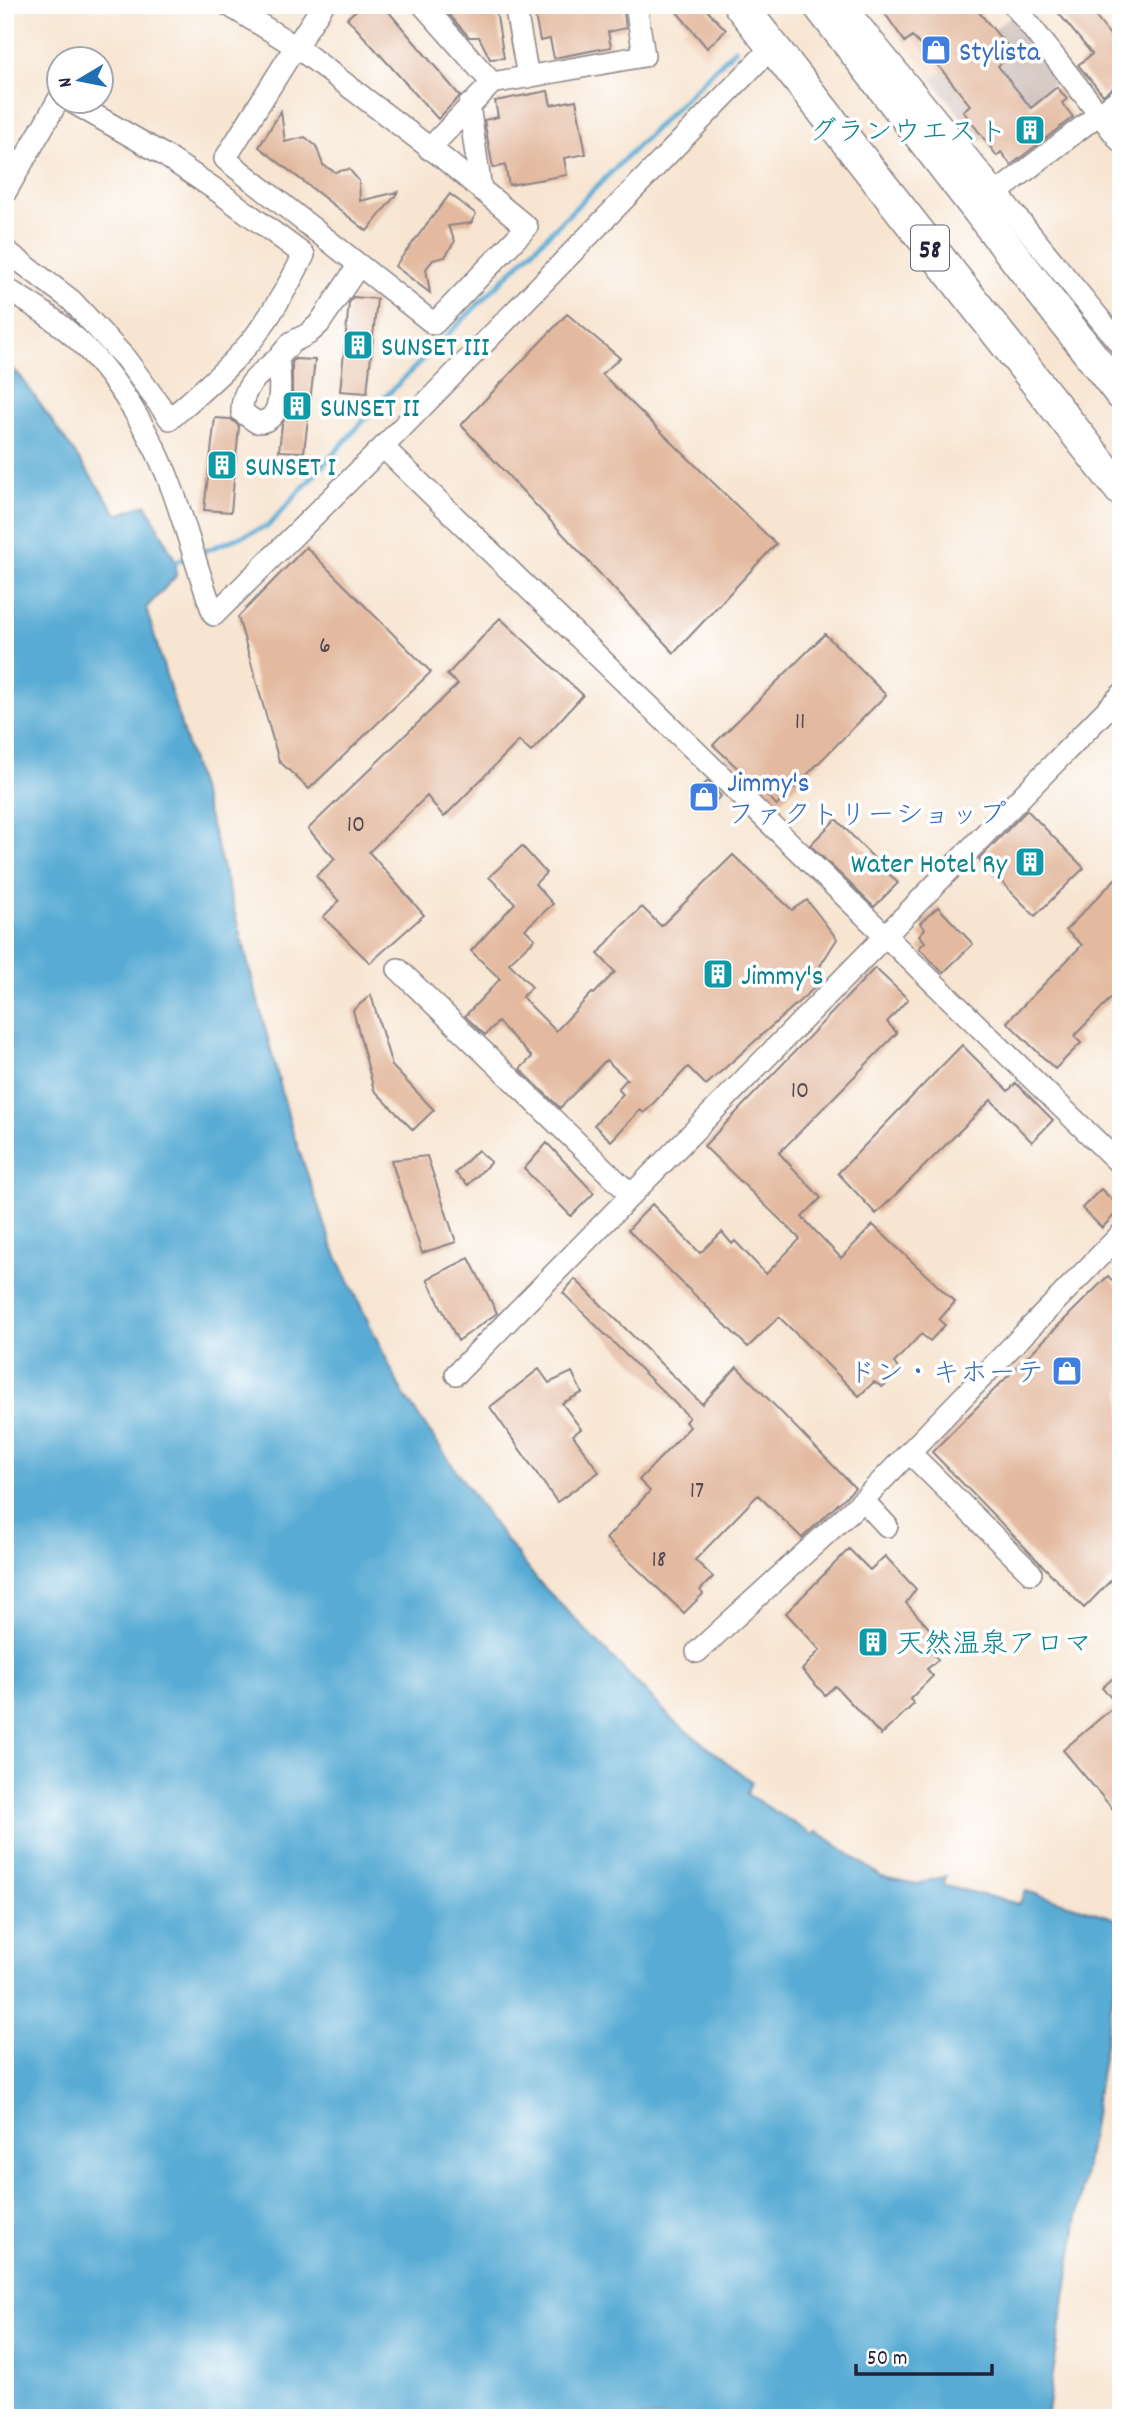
<svg xmlns="http://www.w3.org/2000/svg" width="1126" height="2423" font-family="Dekko,'Klee One',sans-serif">
<rect width="100%" height="100%" fill="#fff"/>
<filter id="ink" filterUnits="userSpaceOnUse"><feTurbulence type="fractalNoise" baseFrequency=".0143" numOctaves="2"/><feDisplacementMap in="SourceGraphic" scale="14" xChannelSelector="R" yChannelSelector="G"/><feConvolveMatrix kernelMatrix="1 2 1 2 8 2 1 2 1" color-interpolation-filters="sRGB"/></filter>
<filter id="wash" filterUnits="userSpaceOnUse"><feTurbulence type="fractalNoise" baseFrequency=".00686" numOctaves="4" result="noise"/><feDisplacementMap in="SourceGraphic" scale="28" xChannelSelector="R" yChannelSelector="G"/><feGaussianBlur stdDeviation="1.57" result="paint"/><feColorMatrix in="noise" values="0 0 0 0 0 0 0 0 0 0 0 0 0 0 0 0 0 1.4 0 .05"/><feComposite in="paint" operator="in"/></filter>
<g filter="url(#wash)">
<rect width="100%" height="100%" fill="#f7e5d1"/>
<path fill="#f2d4be" d="M711,5L730,30L705,57L682,30Z
M877,5H956L932,25L958,58L932,79Z"/>
<path fill="#cfc0ba" d="M1013,14L1062,77L981,142L932,79Z"/>
<path fill="#58abd4" stroke="#3d6688" stroke-width="2" d="M5,362L21,377L118,515L146,504L176,562V576L146,608L216,842L292,1130L333,1248L402,1392L489,1518L537,1580L673,1720L752,1782L747,1794L813,1835L817,1831L882,1877L917,1884L946,1876L943,1885L1019,1904L1026,1891L1121,1920V1944L1046,2418H5Z"/>
<g fill="none" stroke-linecap="round" stroke-linejoin="round">
<path stroke="#58abd4" stroke-width="5" d="M199,553L268,526L385,397L735,49
M176,562L190,557"/>
</g>
<g id="blocks">
<path fill="#e3b99f" d="M362,5H383L460,96L438,119L347,18Z
M444,5H495L504,58L490,59L479,37H469L445,10Z
M533,5H623L626,28L608,32L611,47L554,58L550,39L540,41Z
M671,5H702L726,30L707,48Z
M879,5H943L948,13L958,5H973L1013,53L998,66L1031,108L1057,87L1067,99L1062,103L1073,117L1011,165L1001,152L997,156L963,111L970,105L941,69L912,36L905,42Z
M1052,5H1086L1110,35L1121,27V82L1103,95L1078,65L1092,54Z
M548,91L551,105L576,100L586,154L564,158L567,175L509,185L505,165L493,168L484,120L498,117L495,101Z
M281,111L285,142L305,137L316,146L323,165L335,172L349,169L359,181L360,201L398,192L367,231L259,147Z
M450,194L476,214L471,223L448,226L455,241L445,257L433,260L426,269L430,293L395,266Z
M353,297L377,299L367,393L340,391L349,303Z
M567,314L620,358L602,374L776,544L674,653L461,425Z
M295,359L315,360L304,452L279,451L282,424L292,402V362Z
M215,418L231,419L239,426L231,512L204,510Z
M306,547L431,672L309,789L279,761L238,617Z
M500,618L583,695L531,752L519,741L444,817L427,796L369,852L424,915L370,963L323,917L339,901L316,876L335,859L308,829L458,684L447,675Z
M825,634L886,695L777,805L713,745Z
M708,781L721,796L707,808L694,794Z
M1027,810L1084,868L1035,916L979,859Z
M836,819L898,883L874,907L810,845Z
M522,846L546,873L535,884L553,904L525,929L535,939L509,963L532,987L522,997L556,1031L592,993L594,994L615,972L598,954L618,930L642,907L661,926L733,855L792,910L807,900L837,939L820,966L822,981L706,1085L688,1067L644,1113L640,1110L611,1141L594,1125L623,1094L618,1089L627,1079L606,1060L560,1108L520,1069L532,1057L498,1022L485,1035L465,1016L500,979L471,951L515,903L489,877Z
M1121,873V988L1074,1036L1081,1043L1055,1069L1007,1022L1082,945L1066,930Z
M938,907L973,944L943,973L919,948L925,942L919,935L925,929L920,923Z
M875,968L908,999L887,1022L897,1033L779,1153L821,1198L802,1217L841,1258L873,1225L955,1302L939,1320L945,1325L930,1341L921,1334L894,1363L901,1372L882,1387L874,1382L859,1396L779,1317L748,1347L628,1230L652,1204L700,1253L722,1232L732,1244L735,1241L766,1274L800,1239L704,1146Z
M371,995L392,1066L434,1110L413,1130L374,1090L353,1010Z
M962,1045L1008,1091L1016,1083L1053,1120L1032,1142L991,1100L876,1214L838,1173Z
M547,1143L594,1193L571,1216L524,1169Z
M478,1150L491,1162L468,1185L455,1173Z
M427,1156L456,1242L422,1253L391,1160Z
M1101,1189L1121,1208L1102,1228L1082,1208Z
M469,1258L497,1313L458,1341L427,1279Z
M1108,1276L1121,1290V1570L1084,1608L932,1452Z
M575,1279L702,1404L737,1367L855,1488L802,1538L758,1495L695,1560L713,1577L700,1590L703,1594L684,1613L606,1539L650,1491L639,1480L690,1427L685,1422L689,1417L563,1293Z
M539,1369L549,1383L572,1372L582,1393L562,1403L581,1429L573,1435L599,1472L557,1502L490,1407Z
M849,1549L870,1570L885,1556L916,1589L906,1603L938,1638L928,1647L938,1660L927,1669L933,1676L910,1699L914,1704L881,1735L835,1686L825,1695L802,1670L820,1650L786,1613Z
M1121,1671V1819L1063,1750L1117,1704L1102,1688Z"/>
</g>
</g>
<g filter="url(#ink)">
<use href="#blocks" fill-opacity="0" stroke="#8c8486" stroke-width="2"/>
<g fill="none" stroke-linecap="round" stroke-linejoin="round">
<g stroke="#8c8486" stroke-width="24">
<path id="minor" d="M228,5C256,22 284,38 310,57L443,158L527,227L434,324L225,159L287,60L323,5
M423,5L492,83L429,149
M515,5L528,77
M844,5L1121,345
M1014,5L1121,142
M492,83L644,56L636,5
M469,105L481,190
M998,192L1121,97
M5,193L60,97
M5,250L71,300L125,358L170,419C199,393 232,366 256,335C275,309 290,283 304,255L219,192L164,155L72,102
M5,288C28,302 51,316 71,334C114,370 156,441 174,494C188,534 199,575 214,615L383,447L772,47
M278,358C260,374 241,386 242,412L256,422C286,424 280,379 278,358L292,342L308,334L319,324L359,265
M383,447L1121,1165
M398,969L631,1195
M456,1374L1121,695
M910,1453L1031,1573
M863,1500L887,1526
M697,1652L863,1500L1121,1234"/>
</g>
<g stroke="#8c8486" stroke-width="35">
<path id="highway" d="M740,5L1121,490
M819,5L1121,394"/>
</g>
<path stroke="#8c8486" stroke-width="3.5" stroke-dasharray="5 5" stroke-linecap="butt" d="M1108,5L1121,21"/>
<use href="#minor" stroke="#fff" stroke-width="21"/>
<use href="#highway" stroke="#fff" stroke-width="32"/>
</g>
</g>
<defs>
<g id="shop-square" transform="scale(1.575)"><rect x="-9" y="-9" width="18" height="18" rx="4" fill="#3f7fe0" stroke="#fff"/><path d="M-5-2.5h2.3a2.7 3.5 0 0 1 5.4 0H5L5.5 6h-11ZM-1.5-2.5h3a1.5 2.3 0 0 0-3 0Z" fill="#fff"/></g>
<g id="building-square" transform="scale(1.575)"><rect x="-9" y="-9" width="18" height="18" rx="4" fill="#0f9aa8" stroke="#fff"/><path d="M-4-6H4V6H1V3H-1V6H-4ZM-2.5-4.3h1.7v1.8h-1.7ZM.8-4.3h1.7v1.8H.8ZM-2.5-1h1.7V.8h-1.7ZM.8-1h1.7V.8H.8Z" fill="#fff"/></g>
</defs>
<g fill-rule="evenodd">
<use href="#shop-square" x="936" y="50"/>
<use href="#building-square" x="1030" y="130"/>
<use href="#building-square" x="358" y="345"/>
<use href="#building-square" x="297" y="406"/>
<use href="#building-square" x="222" y="465"/>
<use href="#shop-square" x="704" y="797"/>
<use href="#building-square" x="1030" y="862"/>
<use href="#building-square" x="718" y="974"/>
<use href="#shop-square" x="1067" y="1371"/>
<use href="#building-square" x="873" y="1642"/>
</g>
<g text-anchor="middle" stroke-width="7" stroke-linejoin="round" paint-order="stroke">
<g font-size="24" fill="#524854">
<text x="325" y="652">6</text>
<text x="800" y="728">11</text>
<text x="356" y="831">10</text>
<text x="800" y="1097">10</text>
<text x="697" y="1497">17</text>
<text x="659" y="1566">18</text>
</g>
<rect fill="#fff" stroke="#646476" stroke-width="2" x="911" y="225.5" width="38" height="45" rx="5"/>
<g font-size="26" font-weight="bold" fill="#22223b">
<text x="930" y="257">58</text>
</g>
<g font-size="28" fill="#366cbe" stroke="#fff" text-anchor="start">
<text x="959" y="60">Stylista</text>
<text x="727" y="791">Jimmy's<tspan x="727" dy="32">ファクトリーショップ</tspan></text>
<text x="1044" y="1381" text-anchor="end">ドン・キホーテ</text>
</g>
<g font-size="28" fill="#0d838f" stroke="#fff" text-anchor="start">
<text x="1007" y="140" text-anchor="end">グランウエスト</text>
<text x="381" y="355">SUNSET III</text>
<text x="320" y="416">SUNSET II</text>
<text x="245" y="475">SUNSET I</text>
<text x="1007" y="872" text-anchor="end">Water Hotel Ry</text>
<text x="741" y="984">Jimmy's</text>
<text x="896" y="1652">天然温泉アロマ</text>
</g>
</g>
<rect width="1126" height="2423" fill="none" stroke="#fff" stroke-width="28"/>
<g transform="translate(80 80) rotate(260)"><circle r="33" fill="#ffffff" stroke="#a7a7b1" stroke-width="2"/>
<path d="M0-5L12 26L0 18L-12 26Z" fill="#1f6fb2"/>
<text y="-10" font-size="19" font-weight="bold" text-anchor="middle" fill="#22223b">N</text>
</g>
<path d="M856 2364v10h136v-10" fill="none" stroke="#22223b" stroke-width="3.5"/>
<text x="867" y="2364" font-size="21" fill="#22223b" stroke="#ffffff" stroke-width="5" paint-order="stroke">50 m</text>
</svg>
